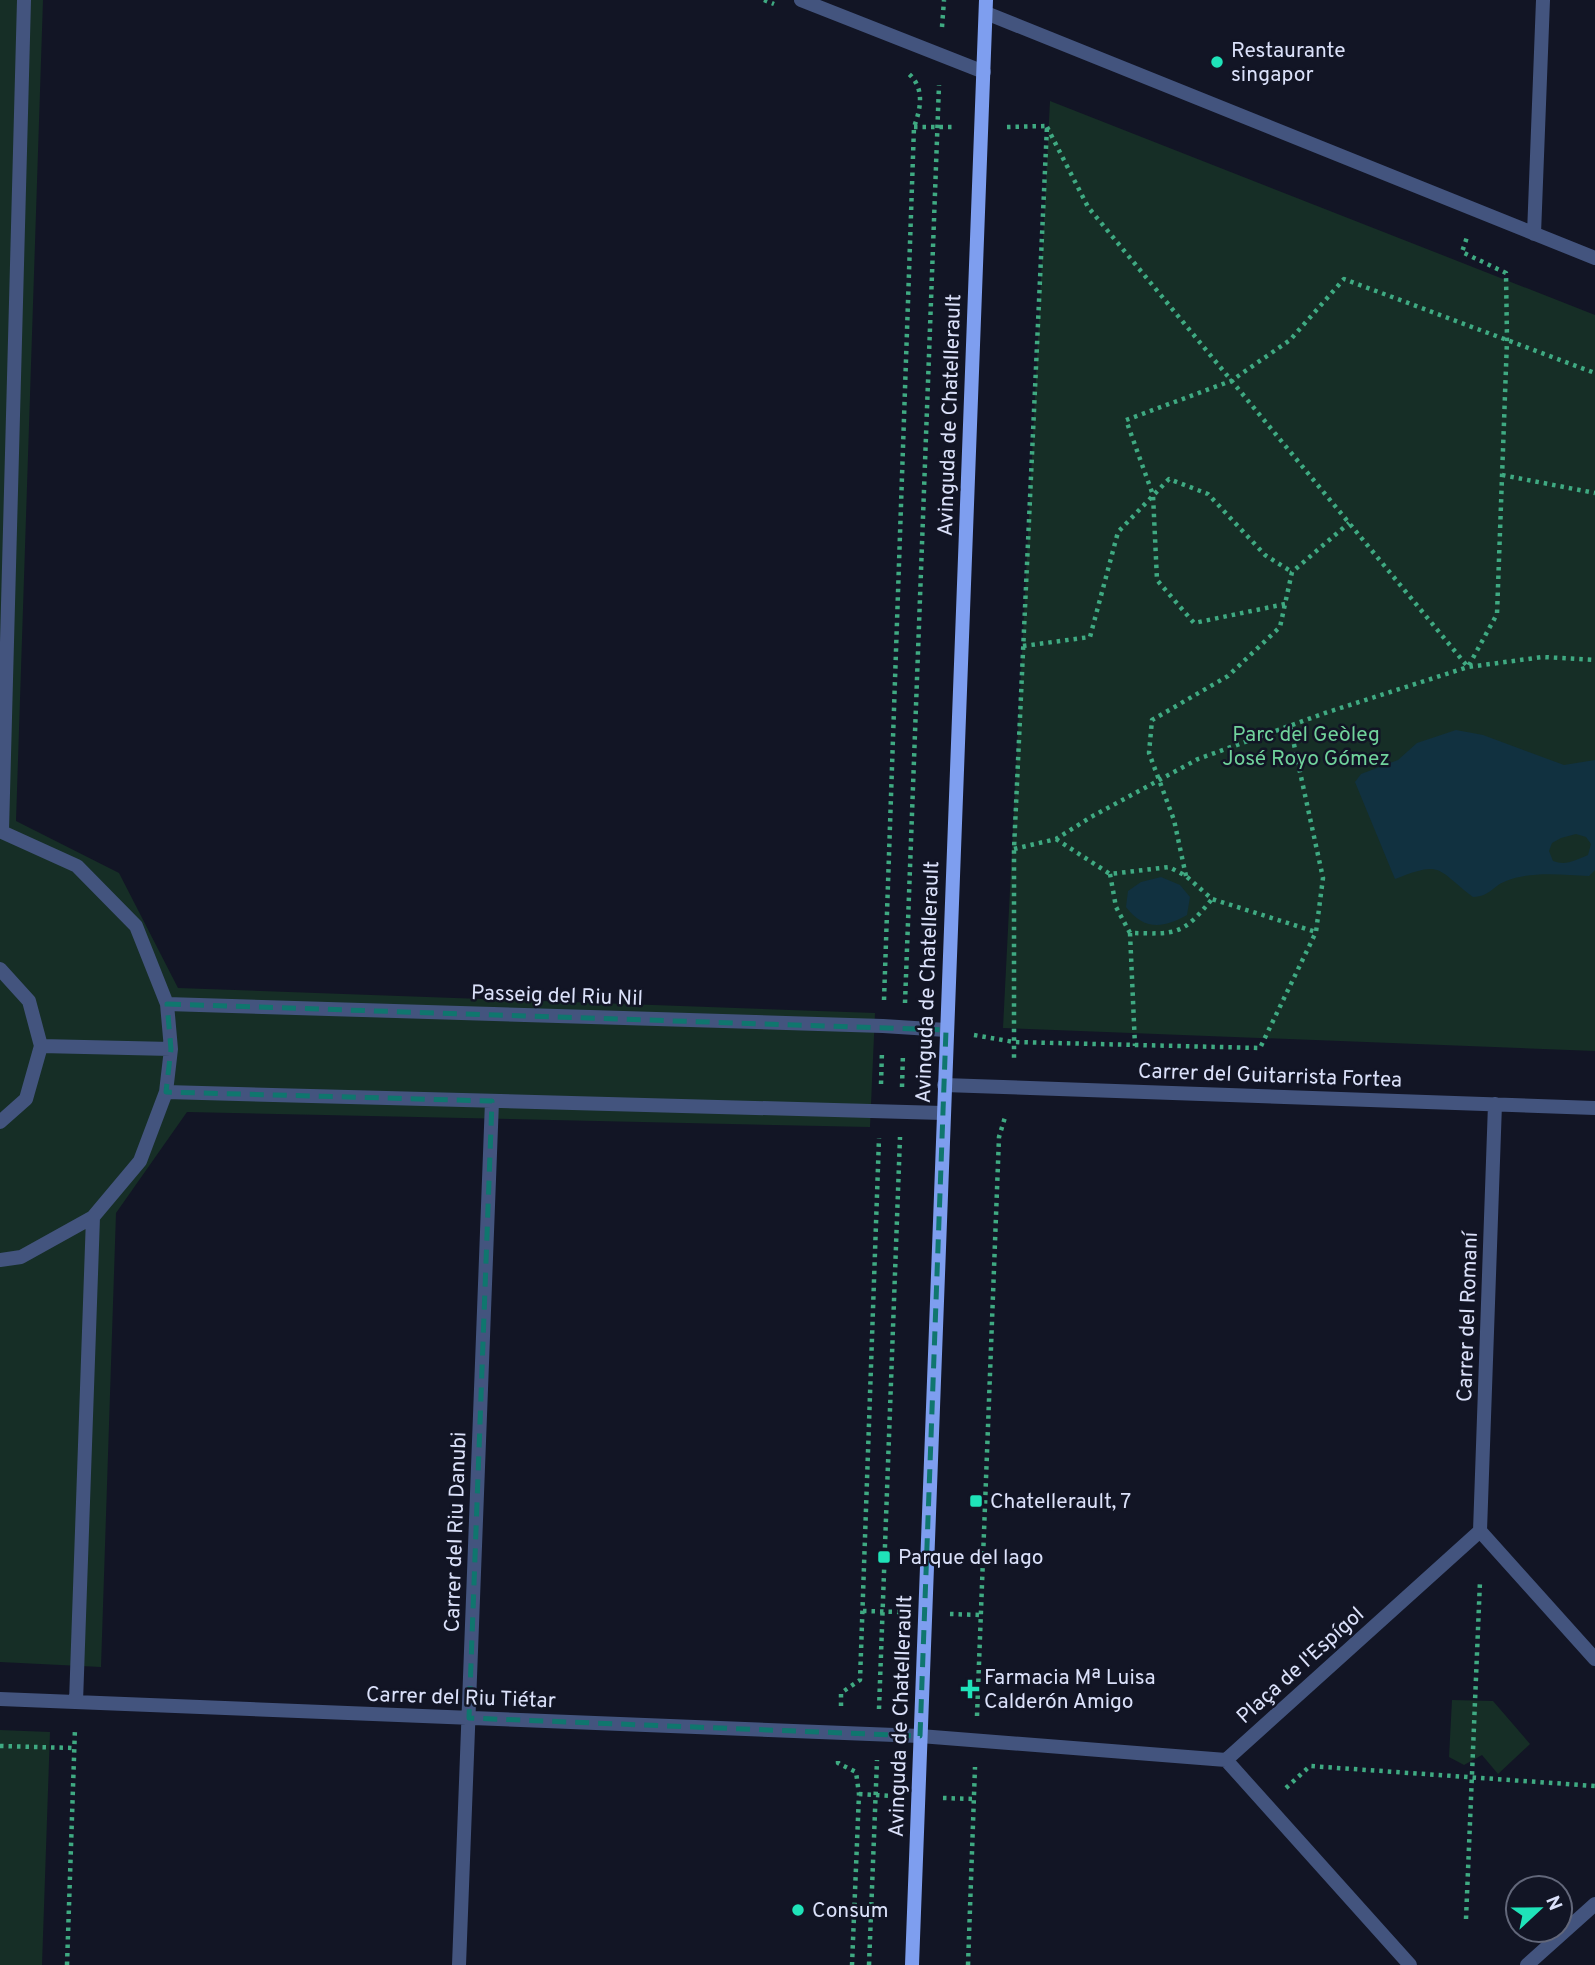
<svg xmlns="http://www.w3.org/2000/svg" width="1595" height="1965" font-family="Overpass,sans-serif">
<rect width="100%" height="100%" fill="#121525"/>
<path fill="#162e26" d="M0,0H43L16,821L119,873L178,988L875,1013L870,1127L187,1112L116,1213L101,1667L0,1662Z
M1050,101L1595,315V1051L1003,1028Z
M1452,1700L1493,1701L1530,1744L1498,1774L1482,1755L1464,1765L1449,1757Z
M0,1730L50,1732L42,1965H0Z"/>
<path fill="#113140" fill-rule="evenodd" d="M1456,730L1483,735L1564,765L1595,760V870L1589,876C1564,875 1530,871 1506,881C1491,887 1491,896 1473,897C1436,869 1443,860 1395,879L1355,782L1361,774L1398,760L1417,743ZM1576,834L1586,837L1591,844L1588,855C1576,860 1566,866 1553,861L1549,851L1552,843L1561,838Z
M1161,877L1180,885L1190,897L1187,915C1162,929 1144,930 1126,907L1128,891L1141,882Z"/>
<g fill="none" stroke-linecap="round" stroke-linejoin="round">
<path stroke="#3faa82" stroke-width="4.5" stroke-dasharray="3.5 5" stroke-linecap="butt" d="M764,0L774,4
M942,27L944,0
M914,127H956
M1007,127L1047,126L1014,849V1061
M1047,127L1088,207L1468,667L1497,614L1507,340L1506,273L1462,252L1467,237
M1502,475L1595,493
M1285,604L1194,623L1157,580L1153,495L1126,420L1231,381L1290,340L1344,279L1595,373
M1023,646L1090,637L1118,532L1169,479L1208,494L1265,555L1292,572
M1056,839L1110,874L1169,867L1186,876L1212,899L1316,932
M1014,849L1056,839L1091,817L1198,759L1325,713L1468,667L1543,657L1595,660
M1110,874L1116,907L1130,933C1176,934 1182,936 1212,899
M1186,876L1174,820L1149,753L1152,720L1228,676L1280,627L1292,572L1349,523
M1130,933L1135,1046
M884,1000L914,127C921,108 925,88 908,73
M905,1003L939,85
M974,1035L1014,1042L1260,1048L1316,932L1323,878L1290,726
M881,1084L882,1051
M902,1087L903,1053
M863,1611L900,1612
M950,1614L981,1615
M841,1706V1693L860,1680L879,1138
M879,1709L900,1137
M977,1716L999,1137L1006,1114
M0,1746L74,1748
M838,1761V1763L856,1772L859,1794L852,1965
M1286,1788L1310,1766L1595,1786
M859,1794L893,1796
M943,1798L974,1799
M1466,1919L1480,1581
M67,1965L75,1728
M869,1965L877,1760
M968,1965L975,1767"/>
<path stroke="#43547e" stroke-width="14" d="M801,0L984,72
M986,13L1595,258
M1534,234L1543,0
M0,831L77,866L136,926L167,1004L171,1049L166,1092L140,1161L93,1217L21,1257L0,1260
M2,831L24,0
M0,969L29,1001L41,1046L26,1099L0,1122
M167,1004L883,1026L946,1030
M41,1046L171,1049
M944,1085L1595,1108
M166,1092L943,1113
M1480,1531L1495,1104
M0,1699L920,1736L1226,1760
M76,1702L93,1217
M1226,1760L1480,1531L1595,1659
M1226,1760L1410,1965
M459,1965L492,1101
M1527,1965L1595,1904"/>
<path stroke="#7e9eef" stroke-width="14" d="M912,1965L986,0"/>
</g>
<path fill="none" stroke="#0f766e" stroke-width="5" stroke-dasharray="14 9" stroke-linejoin="round" d="M167,1004L946,1030L920,1736L469,1718L492,1101L166,1092L171,1049Z"/>
<g fill="#1fe3b9" stroke="#121525" stroke-width="2.5">
<circle cx="1217" cy="62" r="7"/>
<rect x="969" y="1494" width="14" height="14" rx="3.5"/>
<rect x="877" y="1550" width="14" height="14" rx="3.5"/>
<path d="M966.5 1678.5h7v7h7v7h-7v7h-7v-7h-7v-7h7z"/>
<circle cx="798" cy="1910" r="7"/>
</g>
<g text-anchor="middle" stroke-width="5" stroke-linejoin="round" paint-order="stroke">
<g font-size="21" fill="#dbe1fa" stroke="#121525" text-anchor="start">
<text x="1231" y="57">Restaurante<tspan x="1231" dy="24">singapor</tspan></text>
<text x="990" y="1508">Chatellerault, 7</text>
<text x="898" y="1564">Parque del lago</text>
<text x="984" y="1684">Farmacia Mª Luisa<tspan x="984" dy="24">Calderón Amigo</tspan></text>
<text x="812" y="1917">Consum</text>
</g>
<g font-size="21" fill="#dbe1fa" stroke="#121525">
<text transform="translate(949 415) rotate(-88)" y="7">Avinguda de Chatellerault</text>
<text transform="translate(927 982) rotate(-88)" y="7">Avinguda de Chatellerault</text>
<text transform="translate(557 995) rotate(2)" y="7">Passeig del Riu Nil</text>
<text transform="translate(1270 1075) rotate(2)" y="7">Carrer del Guitarrista Fortea</text>
<text transform="translate(1467 1317) rotate(-88)" y="7">Carrer del Romaní</text>
<text transform="translate(455 1532) rotate(-88)" y="7">Carrer del Riu Danubi</text>
<text transform="translate(1300 1665) rotate(-42)" y="7">Plaça de l'Espígol</text>
<text transform="translate(461 1697) rotate(2)" y="7">Carrer del Riu Tiétar</text>
<text transform="translate(900 1716) rotate(-88)" y="7">Avinguda de Chatellerault</text>
</g>
<g font-size="21" fill="#70d29b" stroke="#121525">
<text x="1306" y="741">Parc del Geòleg<tspan x="1306" dy="24">José Royo Gómez</tspan></text>
</g>
</g>
<g transform="translate(1539 1909) rotate(68)"><circle r="33" fill="#121525" stroke="#62677a" stroke-width="2"/>
<path d="M0-5L12 26L0 18L-12 26Z" fill="#1fe3b9"/>
<text y="-10" font-size="19" font-weight="bold" text-anchor="middle" fill="#dbe1fa">N</text>
</g>
</svg>
